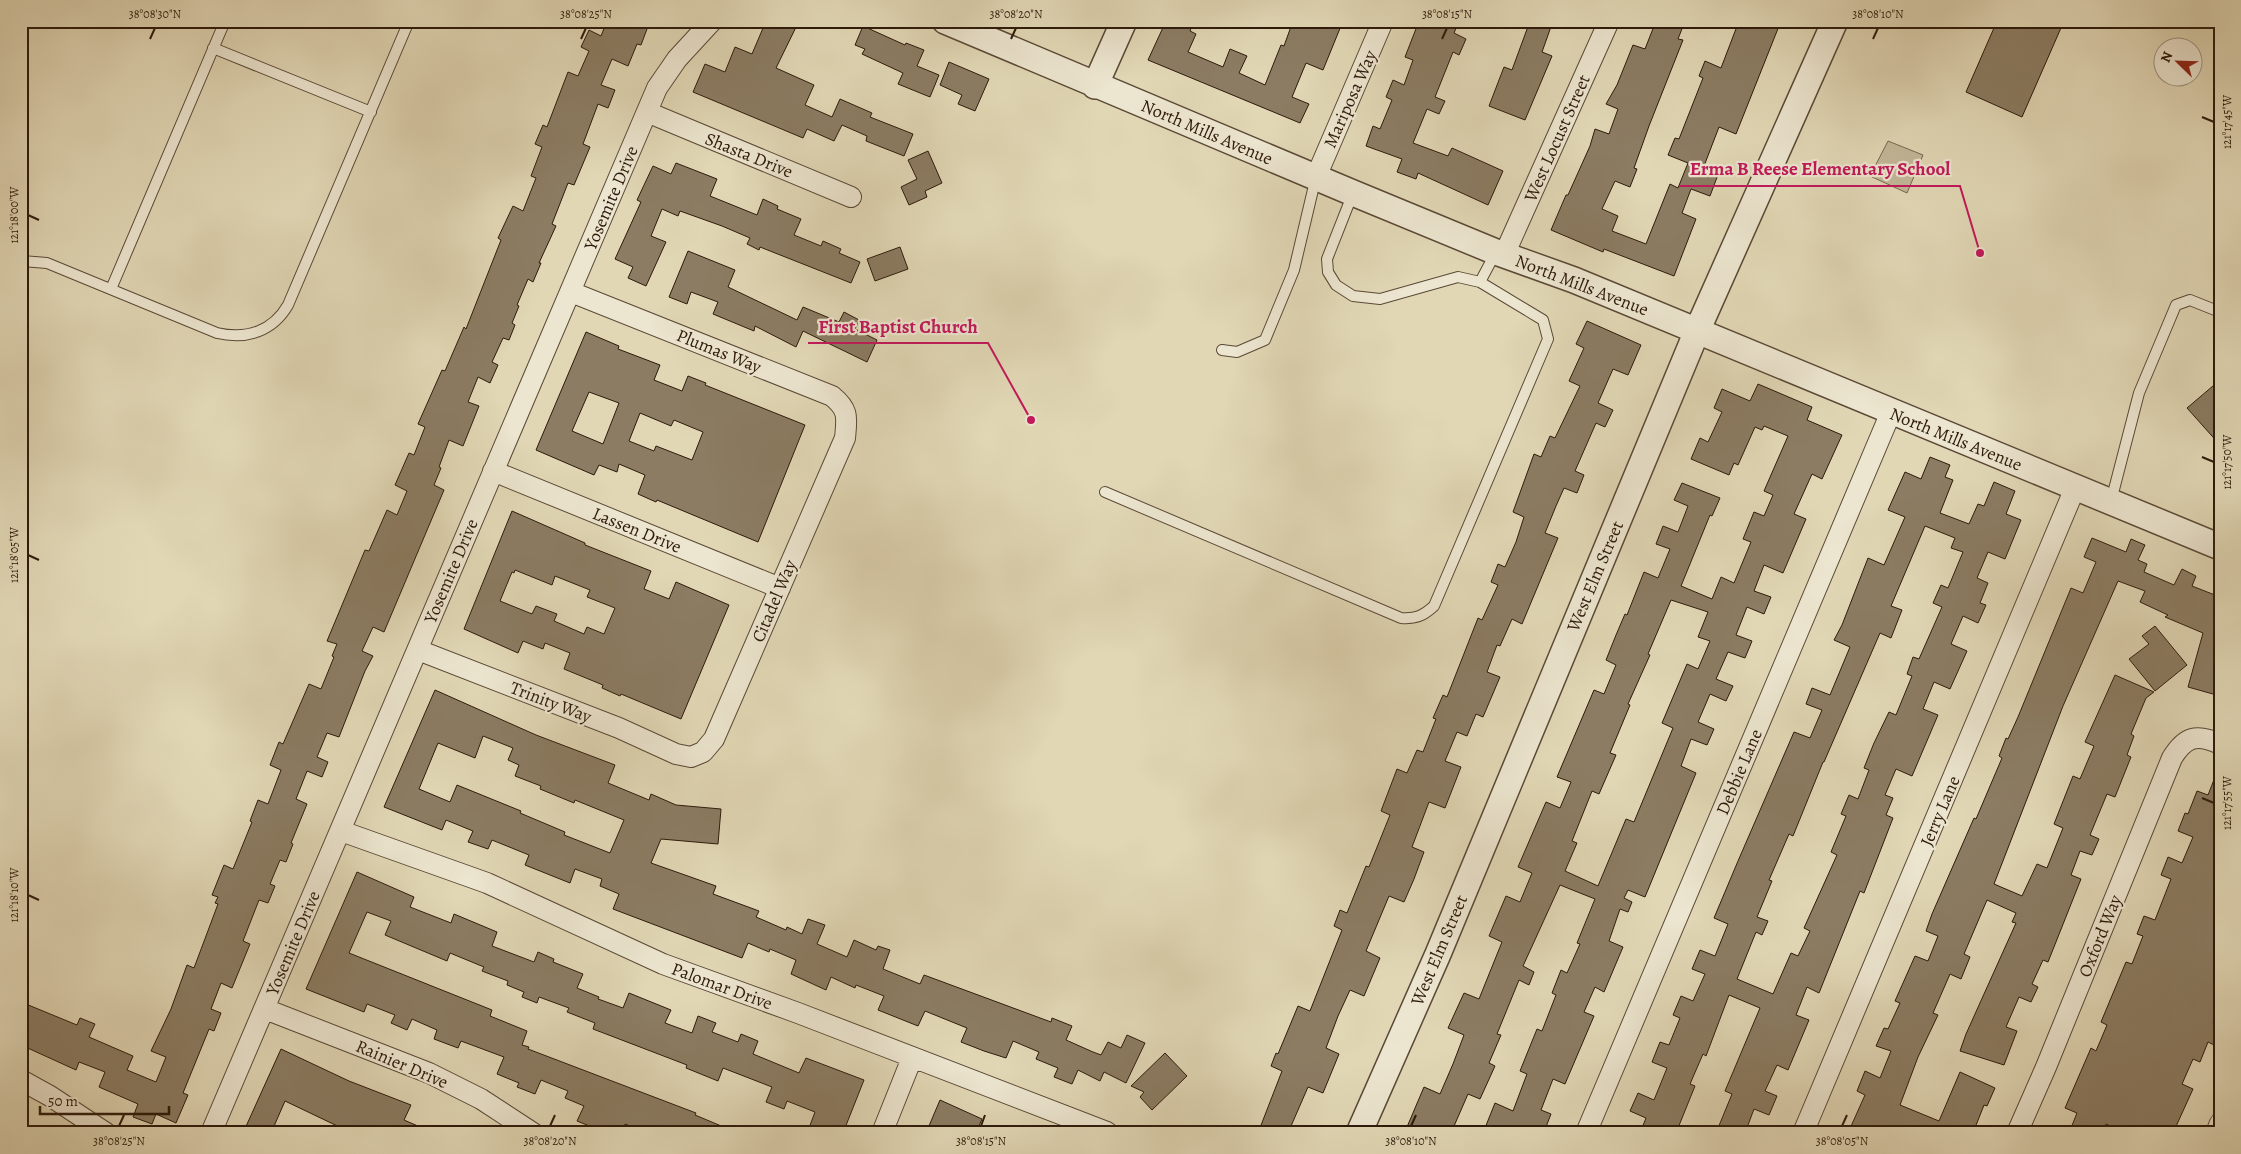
<svg xmlns="http://www.w3.org/2000/svg" width="2241" height="1154" font-family="Alegreya,serif">
<rect width="100%" height="100%" fill="#e1d7b5"/>
<filter id="stains"><feTurbulence type="fractalNoise" baseFrequency=".004" numOctaves="4"/><feColorMatrix values="0 0 0 0 .2 0 0 0 0 .09 0 0 0 0 .02 0 0 0 .5 -.17"/></filter>
<radialGradient id="worn" r=".72"><stop offset=".6" stop-color="#630" stop-opacity="0"/><stop offset="1" stop-color="#630" stop-opacity=".3"/></radialGradient>
<path fill="#c2b798" stroke="#786852" d="M1888,141L1923,155L1907,193L1870,176Z"/>
<path fill="#8b7c63" stroke="#2d1a0b" fill-rule="evenodd" d="M607,21H650L641,45L637,44L628,66L612,59L601,85L615,90L608,108L598,104L583,144L590,147L574,185L568,183L552,224L556,226L539,263H541L533,282L528,279L517,305L519,306L512,323L515,325L509,340L503,338L492,362L498,365L490,383L478,377L468,402L479,406L463,446L449,440L439,467L441,468L434,485L444,490L384,632L373,627L362,651L373,656L365,671L339,737L327,733L317,757L328,762L322,777L307,771L296,799L307,804L291,843L293,844L286,862L280,860L270,884L275,886L268,903L259,900L243,941L250,944L232,988L221,983L211,1009L221,1013L214,1031L209,1029L183,1093L188,1095L176,1123L156,1114L152,1124L133,1117L138,1104L99,1087L105,1072L79,1062L76,1070L21,1045V1002L77,1025L80,1018L95,1024L89,1037L133,1056L127,1070L156,1082L166,1057L151,1051L171,1009L187,965L194,968L218,904L215,903L218,897L212,895L224,865L233,869L252,822L250,821L258,800L268,804L281,770L270,765L279,742L283,744L309,684L321,689L334,657L332,656L337,644L327,641L365,550L369,551L387,510L397,515L407,491L395,485L409,453L414,455L425,427L418,424L442,370L445,371L464,327L466,329L501,240L498,238L513,206L523,211L536,178L531,176L542,147L535,144L543,125L547,127L568,72L578,76L589,51L581,47L589,30L601,36Z
M766,21H799L776,68L814,85L805,105L832,117L840,99L872,113L870,117L913,134L904,156L866,141L867,136L842,125L834,141L807,129L803,138L693,92L705,64L725,72L735,47L752,54Z
M1166,21H1194L1190,31L1196,34L1188,52L1223,67L1230,49L1247,56L1239,73L1265,85L1281,45L1284,46L1293,21H1343L1323,70L1306,63L1292,97L1309,104L1300,123L1148,60Z
M1419,21H1459L1454,33L1466,39L1459,55L1453,52L1435,97L1445,101L1439,114L1427,109L1413,143L1448,156L1452,148L1503,171L1488,205L1418,173L1416,179L1397,172L1402,159L1366,146L1373,126L1380,129L1392,100L1386,97L1393,80L1404,85L1413,60L1405,57Z
M1530,21H1553L1542,52L1552,56L1525,120L1489,106L1504,67L1512,70Z
M1656,21H1685L1678,39L1683,40L1649,126L1634,168L1637,169L1630,187L1615,181L1602,209L1618,216L1612,231L1646,244L1670,184L1678,188L1688,163L1668,155L1675,138L1679,139L1703,78L1699,76L1705,61L1721,68L1739,21H1781L1736,134L1719,127L1704,166L1719,172L1710,196L1691,189L1682,213L1696,219L1674,276L1604,249L1603,252L1551,230L1566,195H1568L1590,146L1595,129L1609,134L1618,109L1606,104L1617,85L1633,45L1645,49Z
M1997,21H2064L2022,117L1966,92Z
M863,26L905,45L906,43L924,50L917,66L939,75L930,97L898,84L903,73L862,54L865,49L855,45Z
M949,62L989,79L975,111L958,104L962,95L940,85Z
M928,151L942,183L925,191L927,197L909,205L901,187L917,179L908,160Z
M676,163L717,179L710,196L757,215L763,199L778,206L777,209L801,219L794,235L821,246L823,241L841,249L839,253L860,262L851,283L760,247L759,250L747,244L750,238L722,226L680,211L678,216L662,209L651,236L666,242L646,286L628,278L633,267L615,259L641,202L637,200L653,166L671,174Z
M900,247L908,269L875,281L867,259Z
M688,251L735,270L728,287L797,320L803,307L839,322L844,312L859,320L855,329L877,340L867,362L803,331L796,347L755,326L754,331L713,314L718,302L691,292L687,304L669,297Z
M1587,321L1641,345L1628,375L1613,369L1598,403L1613,410L1605,427L1596,423L1575,471L1584,475L1577,493L1564,488L1556,506L1545,533L1558,538L1522,624L1512,619L1500,646L1497,645L1487,672L1500,677L1483,717L1476,714L1467,736L1457,732L1445,761L1461,767L1445,808L1429,802L1412,847L1424,852L1414,879L1404,902L1389,896L1366,951L1380,958L1364,996L1350,990L1338,1016L1326,1048L1339,1054L1323,1093L1308,1087L1288,1133H1258L1282,1071L1271,1066L1276,1053L1278,1054L1298,1006L1310,1011L1342,930L1334,926L1340,910L1347,913L1366,866L1369,867L1390,815L1381,811L1397,769L1407,773L1417,750L1423,752L1436,719L1433,718L1443,695L1447,697L1478,618L1482,620L1498,585L1491,582L1498,564L1505,567L1516,542L1524,517L1513,512L1534,454L1541,457L1550,436L1555,438L1580,386L1569,381L1584,348L1576,344Z
M586,332L619,346L618,349L660,365L654,380L682,391L688,376L706,383L705,385L805,425L758,542L657,500L656,502L638,494L645,475L619,464L617,472L599,465L594,475L536,450ZM589,392L619,403L603,444L572,431ZM640,413L671,426L674,420L703,432L692,460L656,446L654,451L629,441Z
M2220,380V445L2187,408Z
M1758,384L1812,407L1807,420L1842,435L1822,479L1812,474L1794,514L1806,519L1783,573L1764,565L1754,591L1771,597L1764,614L1747,607L1736,635L1752,641L1745,658L1728,652L1716,679L1733,686L1726,701L1710,694L1698,722L1714,729L1707,745L1691,739L1681,766L1696,773L1645,897L1628,890L1624,898L1632,902L1628,912L1620,909L1609,941L1623,947L1604,992L1595,987L1584,1012L1594,1016L1565,1084L1553,1079L1541,1110L1551,1114L1544,1132L1533,1127L1530,1133H1483L1495,1103L1513,1111L1527,1074L1520,1071L1537,1029L1542,1031L1556,995L1552,993L1561,970L1567,973L1580,944L1577,943L1595,899L1560,885L1523,966L1534,972L1529,985L1519,980L1497,1034L1501,1035L1489,1063L1495,1066L1480,1099L1468,1094L1451,1133H1422L1407,1127L1424,1087L1440,1094L1453,1064L1464,1035L1448,1028L1464,993L1479,999L1502,942L1489,936L1506,896L1520,902L1532,873L1518,867L1546,802L1560,808L1571,782L1557,777L1594,690L1604,694L1616,665L1606,660L1616,635L1625,614L1627,615L1644,572L1658,578L1670,549L1656,544L1663,526L1678,532L1688,506L1674,500L1682,483L1720,498L1712,516L1710,515L1681,586L1712,599L1721,577L1734,583L1751,542L1743,539L1754,512L1764,516L1773,495L1764,491L1788,436L1764,426L1762,430L1755,427L1738,465L1734,463L1729,475L1691,459L1700,438L1708,442L1722,412L1714,408L1722,389L1750,401ZM1671,600L1708,612L1698,637L1710,641L1698,669L1687,664L1662,723L1673,728L1634,822L1626,819L1598,886L1565,871L1577,843L1572,841L1592,791L1599,794L1616,755L1610,753L1630,705L1628,704L1650,655L1648,654Z
M1930,457L1950,465L1945,477L1953,480L1940,513L1969,524L1978,504L1984,506L1994,482L2015,491L2006,514L2021,520L2005,559L1988,552L1977,578L1988,583L1980,603L1986,605L1978,623L1963,616L1951,644L1967,651L1950,689L1934,682L1923,709L1938,715L1912,776L1896,769L1885,795L1893,798L1886,815L1893,818L1864,893L1860,891L1819,993L1807,987L1796,1015L1809,1020L1796,1051L1788,1070L1777,1065L1765,1091L1777,1096L1769,1115L1754,1109L1745,1133H1716L1732,1094L1725,1091L1760,1008L1729,995L1706,1056L1703,1054L1690,1084L1695,1086L1676,1133H1640L1646,1118L1630,1111L1638,1093L1654,1100L1667,1068L1652,1062L1660,1042L1669,1045L1680,1018L1673,1015L1681,996L1693,1001L1705,974L1692,969L1700,950L1715,956L1728,924L1714,918L1738,861L1794,732L1810,738L1822,710L1806,704L1812,688L1830,695L1850,647L1834,640L1842,625L1868,558L1884,565L1905,517L1888,510L1905,472L1921,479ZM1925,526L1955,538L1951,548L1963,552L1948,588L1941,585L1933,603L1942,607L1919,659L1913,657L1907,674L1912,676L1896,715L1889,712L1874,743L1864,768L1869,770L1858,799L1849,795L1841,814L1846,816L1831,852L1837,855L1804,928L1810,931L1798,956L1791,953L1773,994L1737,979L1756,932L1762,935L1768,921L1757,917L1772,881L1769,880L1789,834L1793,836L1823,762H1824L1880,633L1891,638L1902,610L1891,606Z
M512,511L585,543V545L651,571L644,589L669,599L676,582L729,605L681,719L621,694L620,696L602,688L603,685L564,669L570,653L545,643L543,649L523,641L518,653L464,629ZM515,570L552,585L555,576L590,590L587,597L615,608L604,634L587,627L584,634L554,621L557,614L536,606L532,614L500,601L512,572L514,573Z
M2092,538L2126,552L2131,539L2145,545L2138,560L2147,564L2144,572L2174,585L2182,569L2196,576L2192,586L2220,597V696L2188,687L2203,633L2165,617L2168,615L2140,602L2145,591L2118,581L2063,706L1994,884L2022,896L2037,864L2047,868L2063,828L2054,824L2073,776L2080,779L2094,746L2085,742L2115,675L2154,692L2146,698L2131,734L2134,736L2127,755L2131,757L2115,797L2107,794L2090,835L2099,839L2092,855L2080,851L2071,875L2081,879L2048,962L2043,960L2032,984L2038,987L2031,1002L2019,997L2006,1027L2017,1031L2004,1065L1960,1051L1966,1034L2016,923L2012,922L2016,913L1987,900L1964,954L1970,957L1961,979L1950,974L1933,1013L1938,1015L1918,1057L1900,1105L1939,1121L1960,1072L1995,1088L1987,1106L1984,1105L1973,1133H1848L1865,1095L1857,1091L1865,1071L1880,1078L1891,1051L1876,1046L1884,1028L1888,1029L1900,1003L1895,1001L1915,956L1928,961L1938,936L1926,931L1932,914L1974,818L1976,819L2002,758L1999,756L2006,738L2008,739L2018,717L2071,588L2083,593L2096,562L2084,557Z
M2155,626L2187,665L2155,691L2129,659L2149,644L2142,636Z
M435,690L536,735L615,765L608,783L649,800L651,794L676,805L721,809L718,844L661,839L651,863L716,886L713,894L759,911L756,917L786,930L787,927L802,934L808,919L825,925L817,944L847,957L854,940L876,950L878,946L890,950L883,969L920,984L924,975L1051,1022L1052,1018L1072,1026L1066,1040L1093,1052L1101,1055L1108,1042L1121,1048L1127,1035L1145,1043L1126,1083L1104,1072L1100,1081L1078,1070L1072,1084L1054,1077L1058,1068L1036,1059L1039,1052L1013,1041L1006,1058L984,1051L961,1042L967,1028L925,1011L918,1026L878,1010L884,996L856,985L855,988L831,977L826,990L791,974L796,960L770,949L769,952L748,943L742,958L613,909L619,894L600,886L602,879L575,869L570,883L525,865L529,855L492,840L488,849L468,842L473,831L446,820L442,830L384,807ZM483,736L513,748L508,760L519,765L515,776L541,786L540,789L574,803L575,800L624,820L610,853L564,835L565,832L520,813L521,811L457,785L450,802L419,789L438,743L475,758Z
M2219,767L2220,1008L2213,1023L2220,1026V1036L2216,1046L2208,1042L2200,1062L2193,1059L2182,1084L2193,1089L2173,1133H2126L2106,1124L2102,1133H2069L2077,1113L2065,1108L2091,1048L2096,1051L2107,1025L2101,1022L2126,962L2132,964L2143,936L2137,934L2144,916L2155,920L2171,879L2161,875L2168,857L2182,863L2193,837L2178,831L2185,813L2188,814L2197,791L2208,795Z
M357,872L414,897L410,907L451,923L454,914L497,932L492,946L534,962L538,952L554,959L553,962L583,974L577,988L599,997L598,999L623,1008L629,993L671,1010L665,1023L692,1033L698,1016L716,1023L712,1032L738,1042L741,1034L758,1041L753,1054L799,1073L806,1058L864,1080L843,1133H822L809,1128L815,1112L787,1101L784,1109L766,1102L772,1087L723,1068L718,1081L686,1068L687,1065L593,1029L595,1023L567,1012L569,1008L539,997L537,1003L522,997L524,992L507,985L508,981L482,971L484,967L450,953L447,961L385,935L391,921L367,912L349,953L492,1010L490,1016L527,1031L522,1045L529,1047L528,1049L696,1113L695,1115L738,1133H648L625,1124L622,1133H607L577,1121L584,1106L565,1098L568,1091L541,1080L535,1094L517,1087L519,1083L497,1074L504,1057L461,1041L458,1048L434,1039L437,1030L412,1019L407,1030L391,1023L395,1015L367,1004L364,1012L306,989Z
M281,1049L349,1081L411,1105L404,1120L434,1133H352L285,1101L271,1133H243Z
M1165,1053L1187,1076L1152,1110L1140,1097L1144,1092L1131,1086Z
M940,1100L982,1119L976,1133H926Z"/>
<g fill="none" stroke-linecap="round" stroke-linejoin="round">
<g stroke="#5a4936" stroke-width="12">
<path id="service" d="M213,48L371,112
M21,262L22,261L47,263L217,333C247,340 273,331 288,305L409,21
M1480,282L1496,252
M111,289L225,21
M1222,350L1237,352L1265,340L1294,270L1316,177
M1105,492L1401,618C1416,619 1423,616 1434,606L1548,339L1543,320L1480,282L1458,277L1380,299L1353,296L1336,285L1328,272L1327,259L1353,193
M2111,501L2139,393L2176,305L2190,300L2220,312"/>
</g>
<g stroke="#5a4936" stroke-width="22">
<path id="minor" d="M647,112L851,197
M1316,177L1383,21
M1504,255L1609,21
M493,471L780,588
M418,650L619,728L676,754L691,757L703,752L714,739L845,438C847,417 849,410 832,396L571,292
M341,831L487,883L663,964L798,1013L1107,1132
M265,1009L429,1073L481,1099L533,1133
M21,1080L50,1096L106,1133
M211,1133L657,88L677,59L712,21
M882,1133L912,1058
M1586,1133L1891,412
M1803,1133L2075,488
M2017,1133L2046,1067L2172,758C2185,737 2196,733 2220,744
M2216,1133L2220,1123"/>
</g>
<g stroke="#5a4936" stroke-width="28">
<path id="tertiary" d="M945,21L1353,193L1496,252L1574,280L2220,547
M1095,86L1124,21
M1359,1133L1438,954L1697,331L1835,21"/>
</g>
<use href="#service" stroke="#ece5cf" stroke-width="10"/>
<use href="#minor" stroke="#ece5cf" stroke-width="20"/>
<use href="#tertiary" stroke="#ece5cf" stroke-width="25"/>
</g>
<path fill="none" stroke="#2d1a0b" stroke-width="2" d="M150,39L155,28M581,39L586,28M1011,39L1016,28M1442,39L1447,28M1873,39L1878,28M2202,117L2214,122M28,215L39,220M2202,457L2214,462M28,555L39,560M2202,798L2214,803M28,895L39,900M119,1126L124,1115M550,1126L555,1115M981,1126L985,1115M1411,1126L1416,1115M1842,1126L1847,1115"/>
<g text-anchor="middle" stroke-width="4.5" stroke-linejoin="round" paint-order="stroke">
<g font-size="18" fill="#2d1a0b" stroke="#ece5cf">
<text transform="translate(1350 99) rotate(-66)" y="6">Mariposa Way</text>
<text transform="translate(1207 132) rotate(23)" y="6">North Mills Avenue</text>
<text transform="translate(1557 138) rotate(-66)" y="6">West Locust Street</text>
<text transform="translate(749 155) rotate(22)" y="6">Shasta Drive</text>
<text transform="translate(611 198) rotate(-67)" y="6">Yosemite Drive</text>
<text transform="translate(1582 285) rotate(21)" y="6">North Mills Avenue</text>
<text transform="translate(719 351) rotate(22)" y="6">Plumas Way</text>
<text transform="translate(1956 439) rotate(22)" y="6">North Mills Avenue</text>
<text transform="translate(637 530) rotate(22)" y="6">Lassen Drive</text>
<text transform="translate(451 571) rotate(-67)" y="6">Yosemite Drive</text>
<text transform="translate(1595 576) rotate(-67)" y="6">West Elm Street</text>
<text transform="translate(774 601) rotate(-67)" y="6">Citadel Way</text>
<text transform="translate(551 702) rotate(21)" y="6">Trinity Way</text>
<text transform="translate(1739 772) rotate(-67)" y="6">Debbie Lane</text>
<text transform="translate(1940 811) rotate(-67)" y="6">Jerry Lane</text>
<text transform="translate(2100 936) rotate(-68)" y="6">Oxford Way</text>
<text transform="translate(293 943) rotate(-67)" y="6">Yosemite Drive</text>
<text transform="translate(1439 950) rotate(-67)" y="6">West Elm Street</text>
<text transform="translate(722 986) rotate(20)" y="6">Palomar Drive</text>
<text transform="translate(402 1064) rotate(23)" y="6">Rainier Drive</text>
</g>
</g>
<path fill="none" stroke="#c2185b" stroke-width="2" d="M1980 253L1960 186H1679M1031 420L988 343H808"/>
<g fill="#c2185b" stroke="#ece5cf" stroke-width="2">
<circle cx="1980" cy="253" r="5"/>
<circle cx="1031" cy="420" r="5"/>
</g>
<g font-size="19" text-anchor="middle" font-weight="bold" fill="#c2185b" stroke="#ece5cf" stroke-width="4.5" stroke-linejoin="round" paint-order="stroke">
<text x="1820" y="175">Erma B Reese Elementary School</text>
<text x="898" y="333">First Baptist Church</text>
</g>
<rect width="2241" height="1154" fill="none" stroke="#e1d7b5" stroke-width="55"/>
<g transform="translate(2178 62) rotate(293)"><circle r="24" fill="#ece5cf" stroke="#a09481"/>
<path d="M0-4L9 19L0 12L-9 19Z" fill="#8f2418"/>
<text y="-8" font-size="14" font-weight="bold" text-anchor="middle" fill="#2d1a0b">N</text>
</g>
<path d="M40 1106v8h129v-8" fill="none" stroke="#2d1a0b" stroke-width="2.5"/>
<text x="48" y="1106" font-size="15" fill="#2d1a0b" stroke="#ece5cf" stroke-width="4" paint-order="stroke">50 m</text>
<rect x="28" y="28" width="2186" height="1098" fill="none" stroke="#2d1a0b" stroke-width="2"/>
<g font-size="12" text-anchor="middle" fill="#2d1a0b">
<text x="155" y="18">38°08'30"N</text>
<text x="586" y="18">38°08'25"N</text>
<text x="1016" y="18">38°08'20"N</text>
<text x="1447" y="18">38°08'15"N</text>
<text x="1878" y="18">38°08'10"N</text>
<text transform="translate(2227 122) rotate(-90)" y="4">121°17'45"W</text>
<text transform="translate(14 215) rotate(-90)" y="4">121°18'00"W</text>
<text transform="translate(2227 462) rotate(-90)" y="4">121°17'50"W</text>
<text transform="translate(14 555) rotate(-90)" y="4">121°18'05"W</text>
<text transform="translate(2227 803) rotate(-90)" y="4">121°17'55"W</text>
<text transform="translate(14 895) rotate(-90)" y="4">121°18'10"W</text>
<text x="119" y="1145">38°08'25"N</text>
<text x="550" y="1145">38°08'20"N</text>
<text x="981" y="1145">38°08'15"N</text>
<text x="1411" y="1145">38°08'10"N</text>
<text x="1842" y="1145">38°08'05"N</text>
</g>
<rect width="100%" height="100%" filter="url(#stains)"/>
<rect width="100%" height="100%" fill="url(#worn)"/>
</svg>
